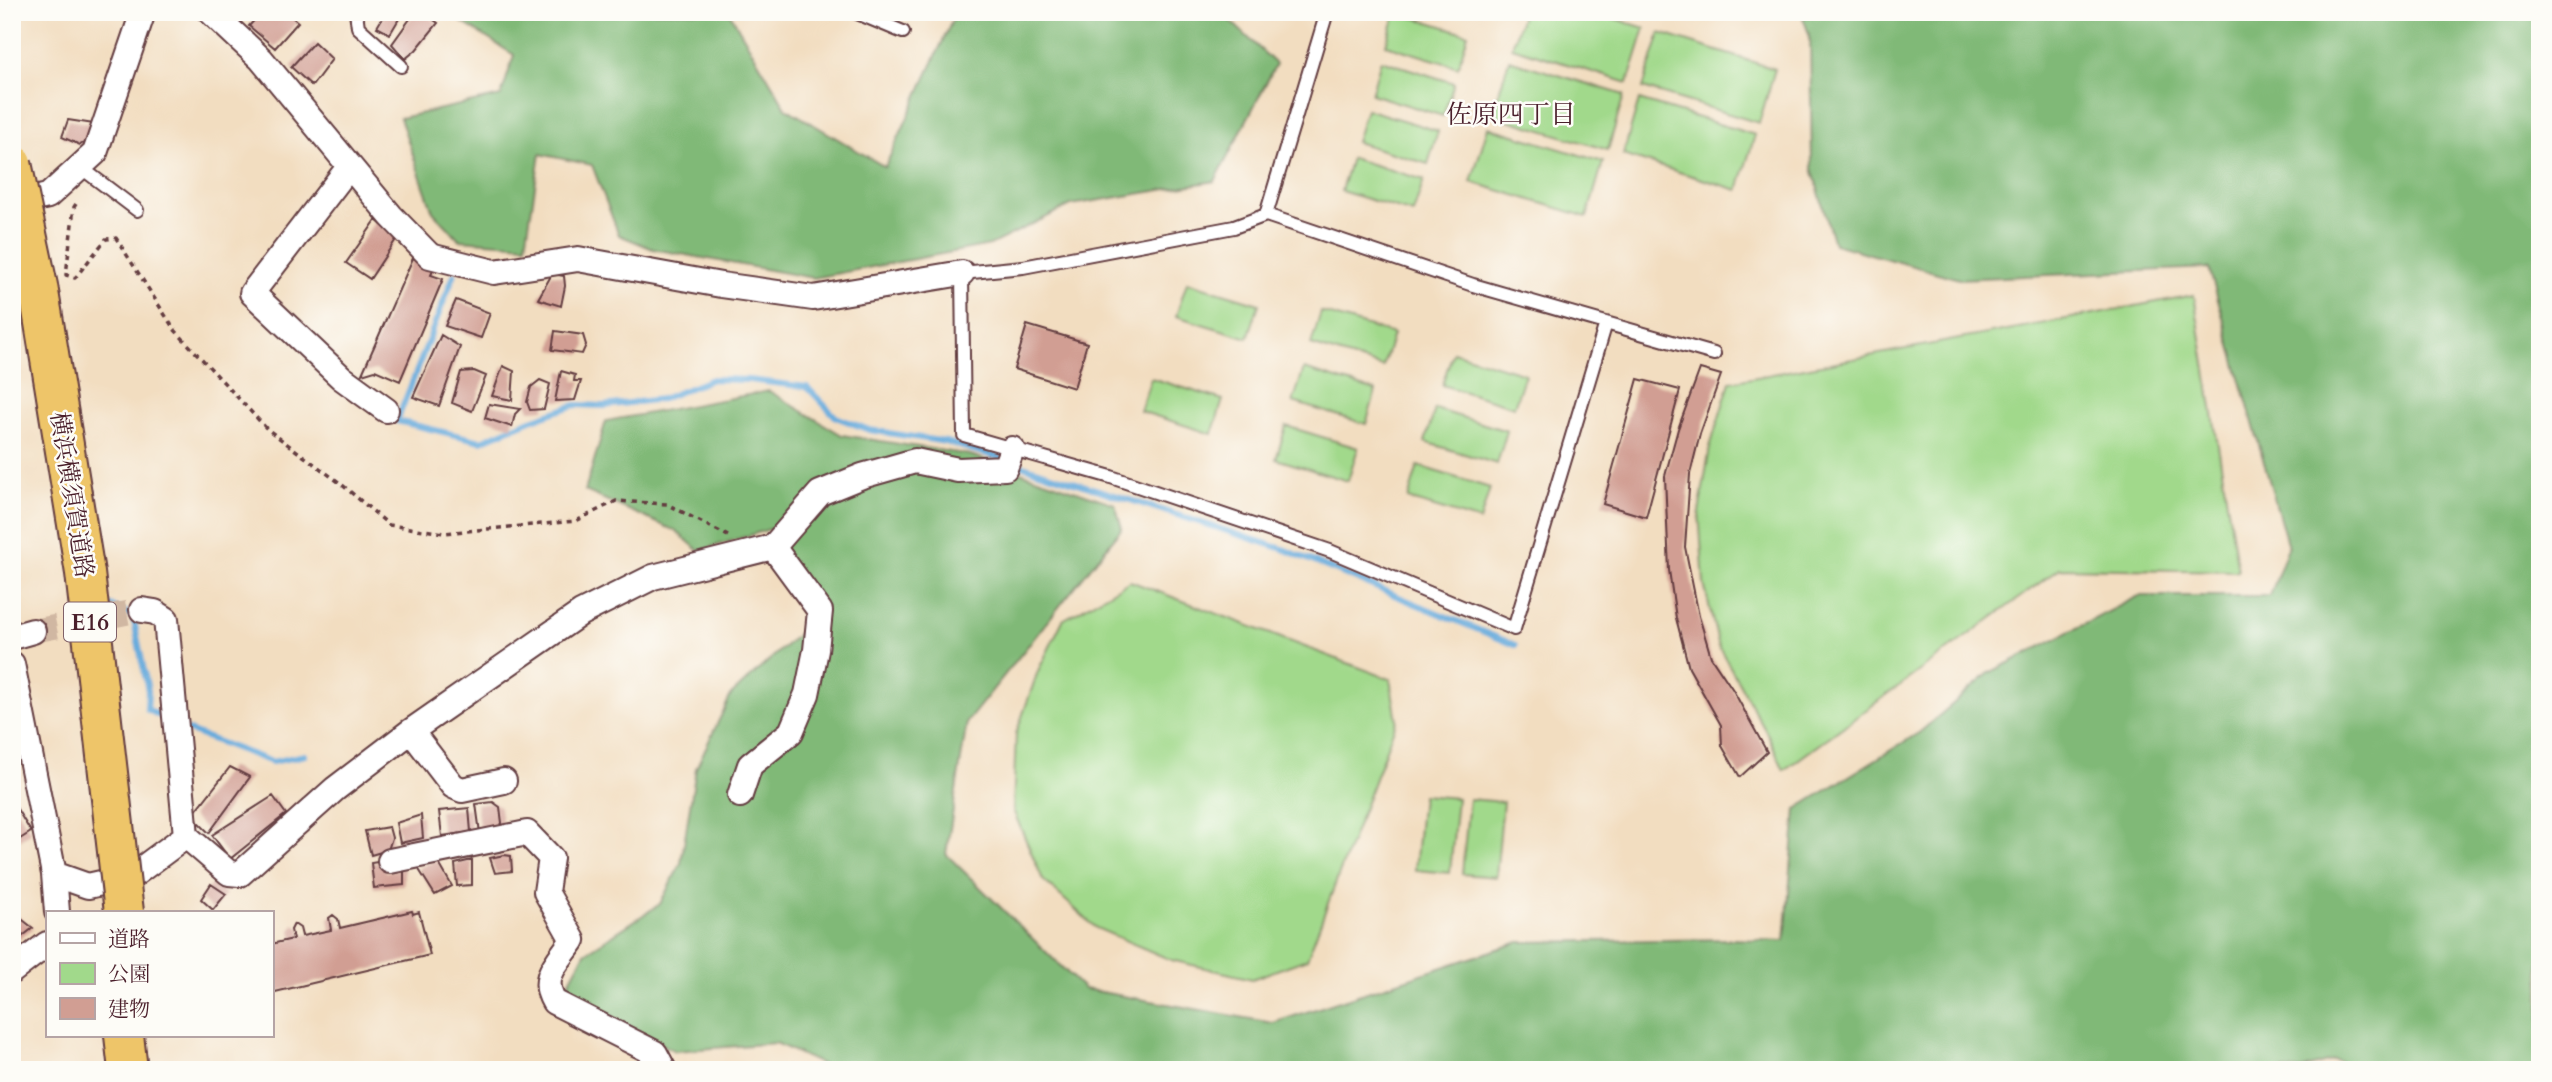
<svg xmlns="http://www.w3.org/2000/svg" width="2552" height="1082" font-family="Cardo,'Noto Serif JP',serif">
<rect width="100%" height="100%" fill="#fdfcf7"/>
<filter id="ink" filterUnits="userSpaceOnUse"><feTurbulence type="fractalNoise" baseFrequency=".0143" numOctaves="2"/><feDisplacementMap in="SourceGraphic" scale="14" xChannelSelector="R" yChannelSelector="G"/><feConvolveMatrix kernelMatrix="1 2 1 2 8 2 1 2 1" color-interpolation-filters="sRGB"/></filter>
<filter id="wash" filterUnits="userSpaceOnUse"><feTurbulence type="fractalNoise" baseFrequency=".00686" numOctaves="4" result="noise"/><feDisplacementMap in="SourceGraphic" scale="28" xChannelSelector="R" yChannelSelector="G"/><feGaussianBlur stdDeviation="1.57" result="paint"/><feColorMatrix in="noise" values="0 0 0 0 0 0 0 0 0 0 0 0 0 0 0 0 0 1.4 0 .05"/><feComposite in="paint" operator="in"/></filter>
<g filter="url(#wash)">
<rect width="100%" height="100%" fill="#f2ddc0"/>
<path fill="#a1d98b" stroke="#767c5b" stroke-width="2" d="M1396,12L1468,34L1458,67L1386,45Z
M1523,12H1593L1645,28L1628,83L1512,47Z
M1660,33L1775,69L1759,123L1643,88Z
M1381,60L1454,83L1443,116L1371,94Z
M1509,60L1624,95L1608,150L1492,115Z
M1639,100L1755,135L1738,190L1623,155Z
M1366,109L1438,131L1428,164L1356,142Z
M1488,127L1603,162L1587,217L1471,182Z
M1351,158L1424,180L1413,213L1341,191Z
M1187,282L1259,304L1248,338L1176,316Z
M2194,295L2238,571L2060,568L1784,770L1769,737L1719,647L1704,584L1699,512L1710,447L1730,382Z
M1321,312L1393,334L1383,367L1311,345Z
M1453,352L1525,374L1514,407L1442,385Z
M1304,369L1376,391L1366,424L1293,402Z
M1151,378L1223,400L1212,434L1140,411Z
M1435,409L1507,431L1497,464L1425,442Z
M1286,426L1358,448L1348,481L1276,459Z
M1418,466L1490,488L1480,521L1408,499Z
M1130,581L1390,679L1397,720L1307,959L1252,979L1171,960L1096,928L1043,880L1013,810L1016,734L1038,671L1063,620Z
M1422,795L1457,798L1450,873L1415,870Z
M1469,799L1503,802L1496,877L1462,874Z"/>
<path fill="#80b977" stroke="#656c51" stroke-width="2" d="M446,12H729L786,108L885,167L956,12H1221L1276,64L1215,181L1071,205L990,245L813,278L653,249L619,235L592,165L540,154L526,245L460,240L433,212L400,118L501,96L514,55Z
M1801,12H2540V1070H2367L2334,1060L2300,1070H824L823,1065L776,1043L675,1051L562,995L585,953L660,904L681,863L696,768L731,695L809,624L770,529L699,551L676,531L585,491L606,421L769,391L842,435L970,455L1115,504L1122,528L967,722L946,854L1084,989L1273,1023L1519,942L1734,939L1785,941L1796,809L1920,732L1989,673L2139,596H2270L2288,547L2209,268L1959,279L1834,244L1812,168L1810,37Z"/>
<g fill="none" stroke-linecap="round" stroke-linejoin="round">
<path stroke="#67abdc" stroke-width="6" d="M2536,12L2540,26
M454,275L397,421L481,441L531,420L575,405L604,406L662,399L712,379L749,380L807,387L836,417L869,430L946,442L1001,458
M1011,462L1283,549L1515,645
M112,606L133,616L148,691L147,709L169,721
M181,728L272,762L305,755"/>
</g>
<g id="blocks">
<path fill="#d19e93" d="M262,12H286L298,22L275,48L249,26Z
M386,12H403L390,34L377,27Z
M415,12H423L438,23L416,50L405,59L392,44Z
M314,42L332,59L312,86L291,67Z
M68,120L94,124L87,141L80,145L62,137Z
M376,220L397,238L370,279L346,263Z
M413,258L434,268L431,275L443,279L400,381L375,370L362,374Z
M552,274L564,276L565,286L561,306L538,299Z
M456,300L490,313L481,338L445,326Z
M1027,325L1087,343L1074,388L1014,369Z
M555,331L583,335L586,345L582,354L552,350Z
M441,335L460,347L439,406L413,397Z
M503,366L514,371L512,400L492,396Z
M1700,369L1721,375L1700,434L1690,474L1685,547L1699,616L1711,657L1733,690L1767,752L1740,777L1722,746L1721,725L1689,668L1676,618L1669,570L1665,476L1678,429Z
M474,371L486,376L472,411L452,403L461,372Z
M561,371L575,375L574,381H581L575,400L555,401Z
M1638,379L1680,390L1646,517L1603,504Z
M540,380L550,384L544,409L530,410L527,402L531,387Z
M489,404L520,409L515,414L512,427L485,418Z
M230,767L250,777L209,833L192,816Z
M273,796L286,814L230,859L212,835Z
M12,801L31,832L12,844Z
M493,802L500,807L502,823L498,829L480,833L476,804Z
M469,808L471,832L442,836L439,811Z
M421,815L423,838L400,843L396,823Z
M389,827L392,838L388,850L371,855L365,831Z
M504,855L511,856L512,871L495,873L490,858Z
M437,860L452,886L435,895L418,868Z
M472,860V885L457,886L455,864Z
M384,861L385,872L404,868V885L374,888L371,863Z
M211,884L226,894L213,910L201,899Z
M412,911L413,914L419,912L430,955L271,993V944L293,939L291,930L294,924L300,928L302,936L331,930L329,918L333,915L338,919L340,928Z
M14,913L33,928L19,939L12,932V915Z"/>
</g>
</g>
<g filter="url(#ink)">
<use href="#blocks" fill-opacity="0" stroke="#633c41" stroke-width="2"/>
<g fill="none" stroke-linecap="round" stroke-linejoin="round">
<path stroke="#d0b7a2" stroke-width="24" stroke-dasharray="24 12" stroke-linecap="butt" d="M33,631L142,610"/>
<g stroke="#633c41" stroke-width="16">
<path id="service" d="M356,12L358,27L401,66
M855,12L903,32
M79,166L137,210
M1266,215L1327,12
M1606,323L1514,629L1330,551L1111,477L964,435L962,273L1023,267L1234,227L1266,215L1473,285L1714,354
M12,743L15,746"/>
</g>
<g stroke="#633c41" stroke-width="28">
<path id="minor" d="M211,12L261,59L391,216L430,256L494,272L578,259L721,285L813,298L962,273
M349,167L252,293L342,378L386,410
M12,204L48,196L95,153L143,12
M142,610L155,612L166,619L186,836L229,873L240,874L335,789L411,731L581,613L653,577L773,547
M12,637L33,631
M12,664L54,874L57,912
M411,731L453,786L462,790L504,781
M740,795L750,765L791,732L807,694L816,650L820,611L773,547L820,493L862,476L915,461L958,470L1005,468L1012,449
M390,861L527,833L551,858L546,892L573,940C558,962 539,977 554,1002L655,1053L664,1070
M54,874L88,886L132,876L186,836
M12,971L47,944"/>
</g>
<g stroke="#633c41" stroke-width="42">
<path id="motorway" d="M124,1035L128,1070"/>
</g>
<path stroke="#633c41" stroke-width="3.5" stroke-dasharray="5 5" stroke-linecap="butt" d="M76,204L74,207L66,275L75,278L106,239L116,238L174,329L267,429L340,483L389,525L444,533L576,521L616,501L667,504L728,536"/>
<use href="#service" stroke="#fff" stroke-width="12"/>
<use href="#minor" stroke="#fff" stroke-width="24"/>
<use href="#motorway" stroke="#eec569" stroke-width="38"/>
<g stroke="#633c41" stroke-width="42" stroke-linecap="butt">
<path id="motorway-bridge" d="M12,163L38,286L85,573L124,912"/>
</g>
<use href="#motorway-bridge" stroke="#eec569" stroke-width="38"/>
</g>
</g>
<g text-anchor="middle" stroke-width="5" stroke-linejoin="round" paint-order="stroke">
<rect fill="#fdfcf7" stroke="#806168" stroke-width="2" x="64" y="602.5" width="52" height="39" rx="5"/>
<g font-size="23" font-weight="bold" fill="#4a1f2b">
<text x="90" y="630">E16</text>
</g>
<g font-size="24" fill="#4a1f2b" stroke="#fdfcf7">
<text transform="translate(72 495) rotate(81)" y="8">横浜横須賀道路</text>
</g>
<g font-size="26" fill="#4a1f2b" stroke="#fdfcf7">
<text x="1511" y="123">佐原四丁目</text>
</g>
</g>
<rect width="2552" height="1082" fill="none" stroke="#fdfcf7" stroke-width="42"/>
<rect x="46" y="911" width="228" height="126" fill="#fdfcf7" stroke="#b5a4a5" stroke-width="2"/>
<rect x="60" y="933" width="35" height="10" fill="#ffffff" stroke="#b5a4a5" stroke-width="2"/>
<text x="108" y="946" font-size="21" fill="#4a1f2b">道路</text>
<rect x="60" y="963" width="35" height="21" fill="#a1d98b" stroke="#b5a4a5" stroke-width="2"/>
<text x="108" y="981" font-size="21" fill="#4a1f2b">公園</text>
<rect x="60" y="998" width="35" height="21" fill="#d19e93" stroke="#b5a4a5" stroke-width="2"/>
<text x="108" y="1016" font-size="21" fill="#4a1f2b">建物</text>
</svg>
